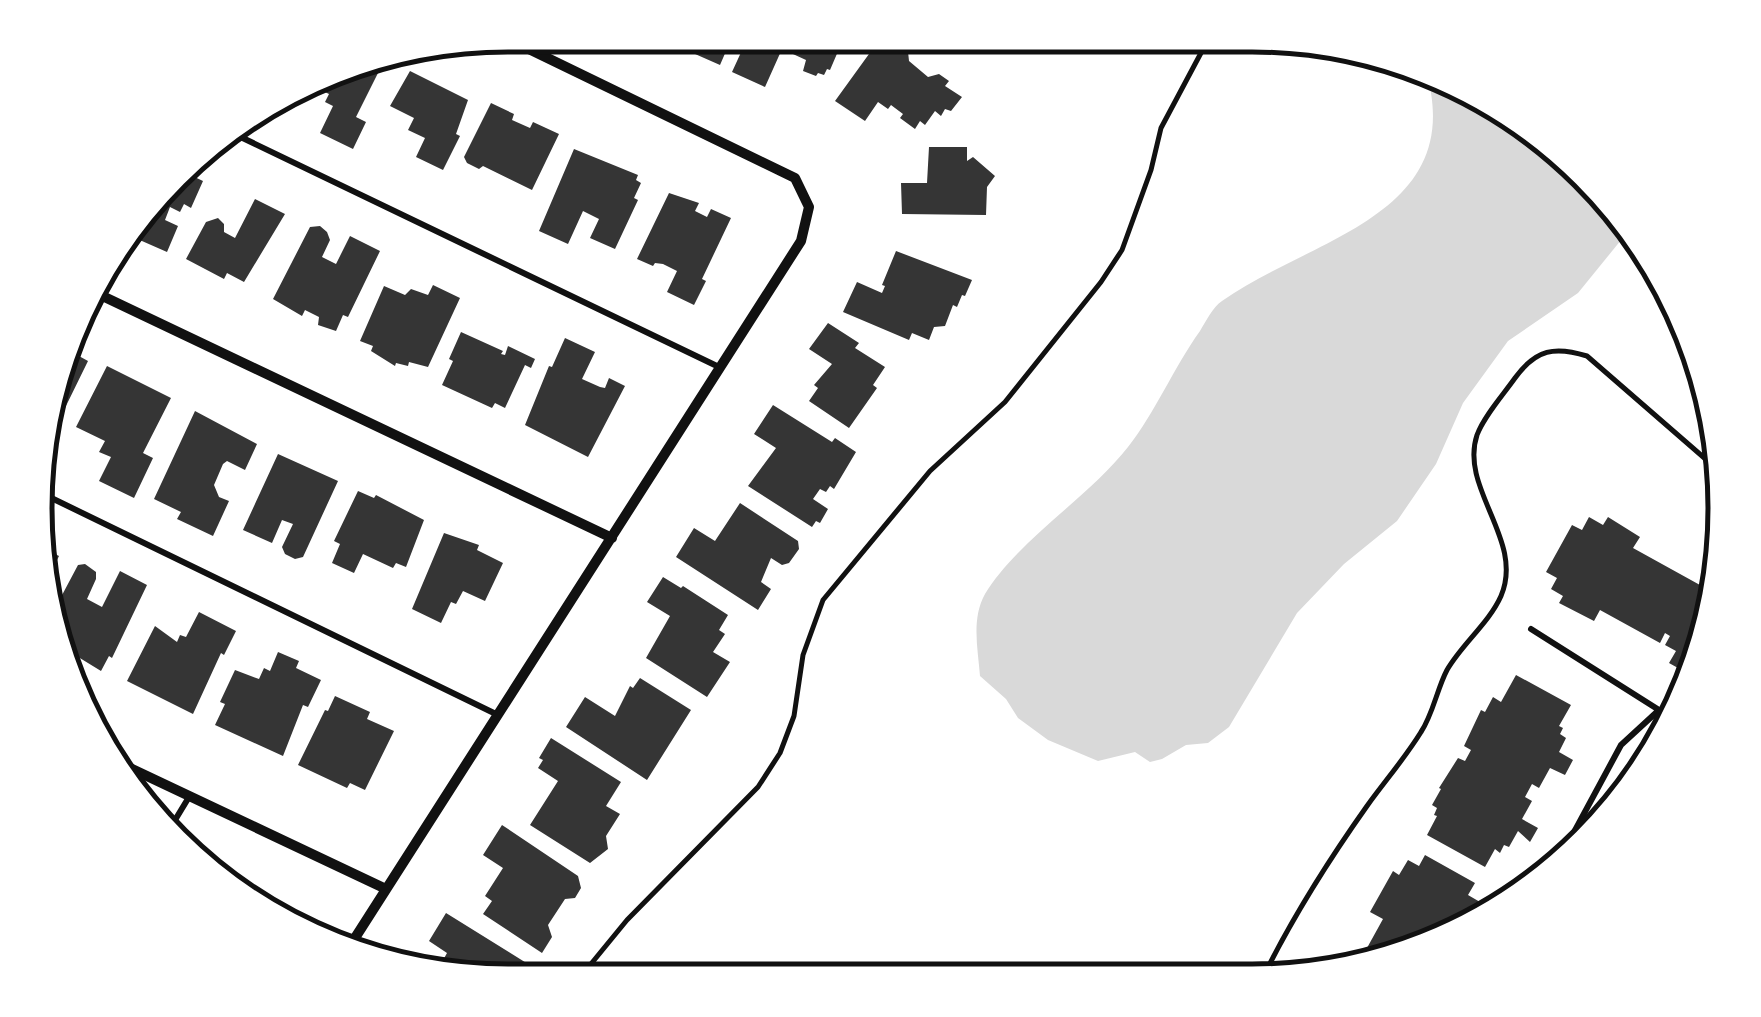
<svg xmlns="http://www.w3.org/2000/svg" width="1761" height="1017" font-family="'Space Grotesk',sans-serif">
<rect width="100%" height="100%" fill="#fff"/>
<path fill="#d9d9d9" d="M1426,71L1515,114L1630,229L1578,293L1508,341L1463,403L1436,464L1397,521L1344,564L1297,613L1229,727L1208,743L1186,745L1162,759L1150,762L1135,752L1098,761L1048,740L1018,718L1006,699L980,676C978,649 971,619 985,594C1017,541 1089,497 1128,447C1155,413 1174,367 1200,331C1206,321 1213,307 1222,301C1310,238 1468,216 1426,71Z"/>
<path fill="#353535" d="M693,35H733L720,65L686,50Z
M749,35H845L830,70L827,69L824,75L818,73L816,76L803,71L806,60L782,49L765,87L732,72Z
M882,36L894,40L897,36L907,42L909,61L928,77L939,74L949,81L945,86L962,97L951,111L945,109L941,116L935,111L925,125L920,121L915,129L900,118L903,114L891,105L888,109L878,102L865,121L835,101Z
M387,55L356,117L366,122L353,149L320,133L333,106L325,102L329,94L310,85L357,60Z
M410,71L468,100L456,134L460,136L443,170L416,157L425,138L408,130L414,118L390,106Z
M491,103L514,114L512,120L530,128L533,122L559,134L532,190L483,166L479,169L467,163L464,157Z
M929,147H967V161L973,157L995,176L987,187L986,215L902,214L901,183H927Z
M574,149L638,175L636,180L641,183L634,198L638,200L615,249L590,238L599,219L583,211L568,244L539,231Z
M184,172L203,181L191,208L184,204L180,212L170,207L165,220L178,226L167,252L126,234Z
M669,193L699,203L695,211L707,217L711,209L731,218L702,279L706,281L694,305L667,292L677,271L663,264L655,263L653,266L637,259Z
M255,199L285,214L244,282L227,273L224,279L186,259L206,222L218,218L224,224V232L235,238Z
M320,226L327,232L330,240L322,257L336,264L350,236L380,251L348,317L343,315L336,331L318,325L319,317L305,310L302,316L273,299L310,227Z
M896,251L972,280L965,296L962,295L957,307L953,305L945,326L934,327L929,340L912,333L909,340L843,312L857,282L882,293L885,286L882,285Z
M433,285L460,298L428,367L409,362L408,366L396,363L395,366L371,351L373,346L360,341L384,286L405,295L411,289L428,295Z
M828,323L859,343L855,348L885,367L873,385L877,388L849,428L809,401L818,388L814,385L832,364L809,349Z
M461,332L503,351L501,354L505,355L508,346L535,359L531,368L525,365L505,408L495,403L492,408L442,385L453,361L449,359Z
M565,338L595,352L582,379L600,387L605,388L609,378L625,386L588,457L525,425L549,366L552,367Z
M68,350L88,361L63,412L49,405L51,385Z
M107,366L171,398L143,453L153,458L134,498L99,481L111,457L99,452L105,441L76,427Z
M773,405L832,442L835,438L856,452L834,489L830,486L826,492L820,489L813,499L828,509L820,523L816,521L812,527L748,486L776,448L754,434Z
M195,411L257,444L245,470L227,461L223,464L214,485L219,497L229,501L213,536L177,519L181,512L154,499Z
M278,454L338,481L303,557L295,559L285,554L282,547L293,524L282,520L272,543L243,530Z
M358,491L374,498L376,495L424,520L406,567L396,563L393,568L363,554L354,573L332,563L340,544L334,541Z
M740,503L798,541L799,549L789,563L782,565L771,558L761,582L771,589L758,610L676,557L694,528L715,541Z
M1589,517L1603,525L1608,517L1640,537L1633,548L1709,590L1717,576V600L1687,673L1669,663L1676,651L1665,645L1670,636L1665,633L1660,643L1600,610L1594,621L1559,603L1563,596L1551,589L1557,578L1546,572L1572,525L1582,530Z
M444,533L479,545L477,550L503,563L485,601L463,591L456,604L451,602L441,623L412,609Z
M41,547L59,556L47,580Z
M85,564L96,572V579L87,599L102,607L120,571L147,585L112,658L109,656L101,671L70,652L67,658L59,654L52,614L78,565Z
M663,577L681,588L683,586L728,615L719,630L725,634L713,652L730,662L707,697L646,658L670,616L647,602Z
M199,612L236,631L224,655L221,653L193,714L127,681L155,626L177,642L180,635L186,637Z
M278,652L299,661L296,668L321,680L308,707L303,705L283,756L215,725L225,704L220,702L235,670L259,679L264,668L270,671Z
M1516,675L1571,705L1559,726L1563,728L1560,734L1566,738L1559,752L1573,760L1565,775L1550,768L1539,788L1532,784L1525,797L1532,801L1522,819L1538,828L1530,842L1518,831L1509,847L1504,845L1500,853L1495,849L1485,867L1427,835L1437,816L1434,815L1437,808L1432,805L1441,789L1439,788L1458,758L1465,761L1471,750L1464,746L1481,710L1485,712L1493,697L1501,702Z
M640,678L691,710L647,780L566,727L585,697L615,716L630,686L633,688Z
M335,696L370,712L367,719L394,731L365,790L350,783L347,788L298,765L325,710L328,711Z
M551,738L621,782L606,806L620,814L606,836L608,849L590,863L530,825L558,781L538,768L543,760L539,758Z
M502,825L578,876L581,888L575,898L565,899L548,925L552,937L542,953L483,914L492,901L485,896L503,868L483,855Z
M1425,855L1475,883L1468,895L1480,902L1473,915L1480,918L1478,922L1362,957L1383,919L1370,912L1393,871L1399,875L1408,860L1419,866Z
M235,891L274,910L272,915L246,903Z
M446,913L528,964L517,981H477L436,973L447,953L429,941Z"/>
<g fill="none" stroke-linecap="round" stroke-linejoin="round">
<path stroke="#111" stroke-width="5" d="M577,981L627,920L758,787L780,753L794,716L803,655L823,600L930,471L1005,402L1101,282L1122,250L1151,170L1161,128L1210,36
M1261,981C1291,920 1328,861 1367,806C1385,781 1405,758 1421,732C1433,714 1437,689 1447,670C1462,644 1489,623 1501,596C1525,540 1459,489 1477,435C1484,416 1503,395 1515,378C1536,349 1555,346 1587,356L1717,469"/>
<path stroke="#111" stroke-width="6" d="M226,130L719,367
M37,491L498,715
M1531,629L1659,710
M169,830L189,797
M1566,847L1621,745L1659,710L1668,719"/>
<path stroke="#111" stroke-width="10" d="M94,292L612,538
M113,760L386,889
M346,952L801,241L809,207L795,178L502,36"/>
</g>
<path d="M0 0H1761V1017H0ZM508 52H1252A456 456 0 0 1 1708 508V508A456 456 0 0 1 1252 964H508A456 456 0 0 1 52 508V508A456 456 0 0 1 508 52Z" fill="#fff" fill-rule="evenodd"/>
<path fill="none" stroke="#111" stroke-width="5" d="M508 52H1252A456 456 0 0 1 1708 508V508A456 456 0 0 1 1252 964H508A456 456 0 0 1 52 508V508A456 456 0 0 1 508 52Z"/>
</svg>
